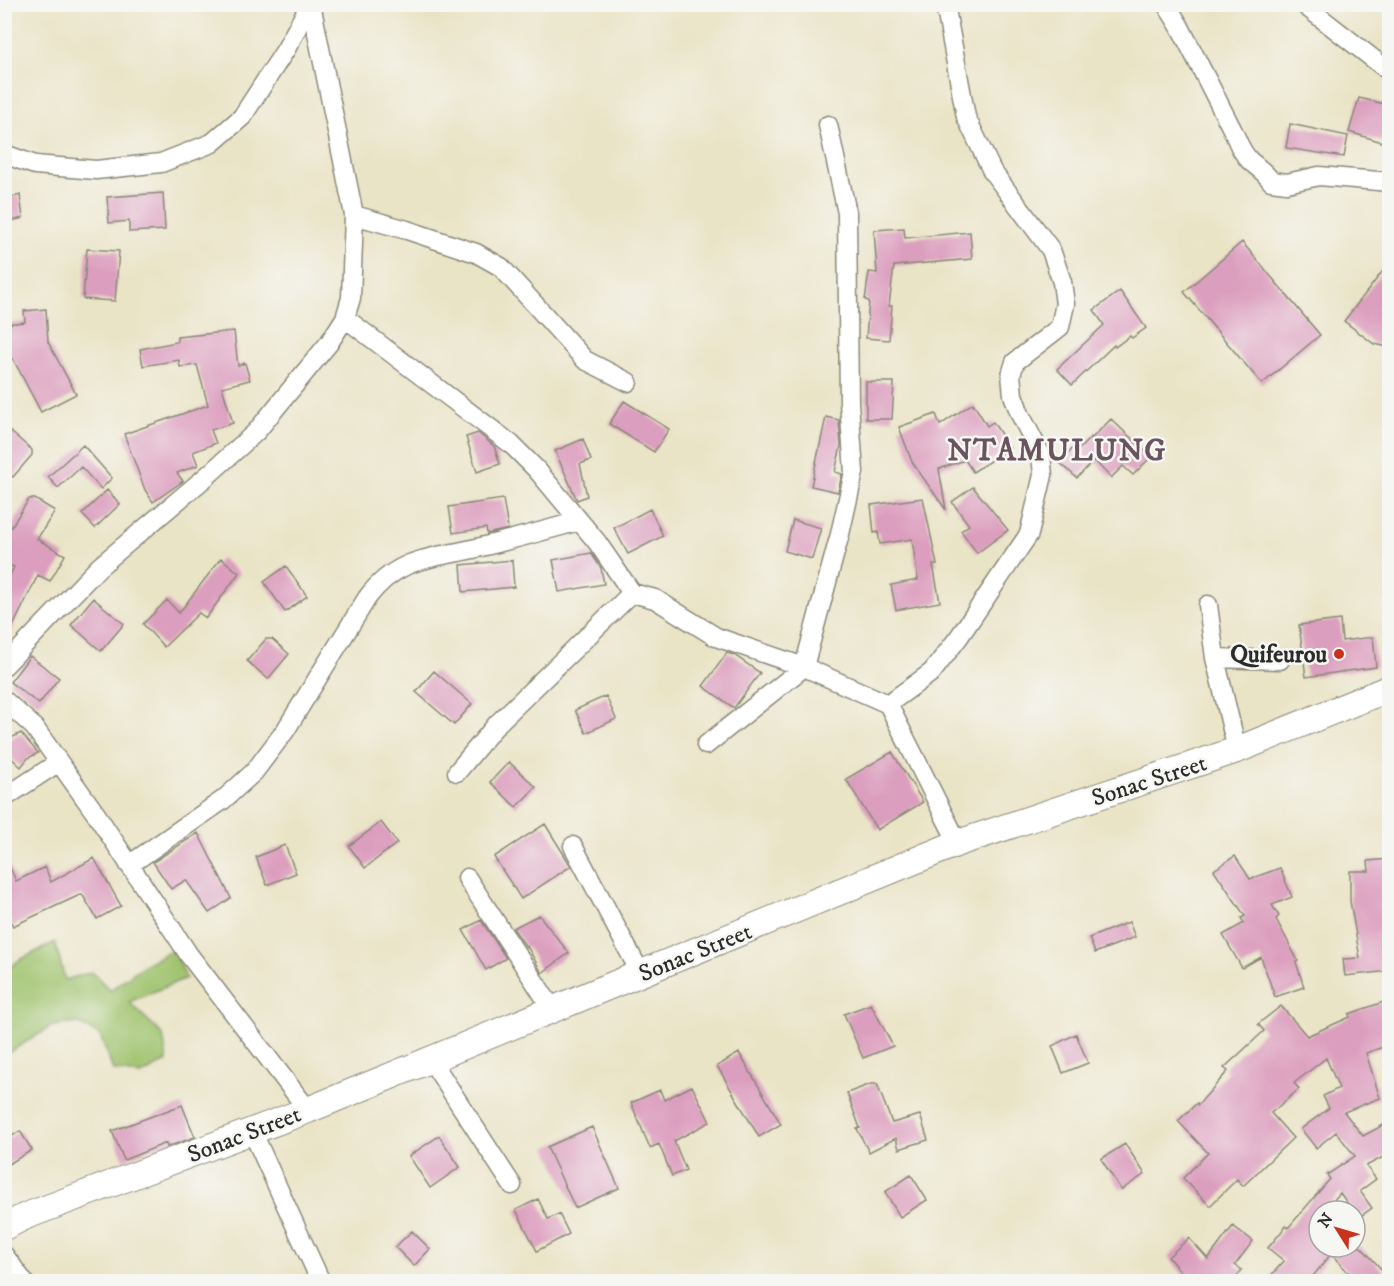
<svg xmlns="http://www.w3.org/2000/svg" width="1394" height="1286" font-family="'IM FELL DW Pica',serif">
<rect width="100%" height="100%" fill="#f6f6f2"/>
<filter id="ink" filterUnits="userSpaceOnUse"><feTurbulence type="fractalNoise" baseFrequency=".0167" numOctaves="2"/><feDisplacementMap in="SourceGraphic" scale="12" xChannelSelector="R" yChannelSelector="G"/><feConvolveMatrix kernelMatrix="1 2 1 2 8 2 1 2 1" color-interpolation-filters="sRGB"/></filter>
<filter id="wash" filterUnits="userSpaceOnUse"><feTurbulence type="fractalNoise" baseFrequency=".008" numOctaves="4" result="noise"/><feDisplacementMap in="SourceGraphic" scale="24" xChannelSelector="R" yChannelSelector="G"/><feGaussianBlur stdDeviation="1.35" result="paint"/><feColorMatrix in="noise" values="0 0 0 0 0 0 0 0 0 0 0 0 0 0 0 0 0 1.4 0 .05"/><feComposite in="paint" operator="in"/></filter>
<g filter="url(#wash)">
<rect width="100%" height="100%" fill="#eae4c7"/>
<path fill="#9fc26c" stroke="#65764c" stroke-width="1.5" d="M55,942L65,980L92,972L110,990L146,964L174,949L186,978L129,1002L163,1035L167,1061L141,1075L113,1070L100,1035L78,1023L52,1026L5,1055V972L18,961Z"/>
<g id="blocks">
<path fill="#dc9ebe" d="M1359,98L1389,105V114L1382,142L1349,132Z
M1290,124L1348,136L1344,157L1286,148Z
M163,193L165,230L129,232V221L109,223L107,197Z
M20,195L23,218L4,223V199Z
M904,228L905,238L970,232L972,259L894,266L889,306H892L889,340L866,338L869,301L865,300L869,272L877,273L874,230Z
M1242,242L1320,335L1262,384L1184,292Z
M87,249L119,251L115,301L83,299Z
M1389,263V347L1374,344L1344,321Z
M1120,291L1146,328L1132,338L1130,336L1115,347L1114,345L1072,385L1057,369L1104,325L1094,310Z
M46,309L48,342L76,394L41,412L13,359L4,360V324L25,322L24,311Z
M234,331L238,366L245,363L250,380L222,387L233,423L211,430L216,443L193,452L198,465L177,473L183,481L153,502L145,490L124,434L208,405L197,365L180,367L179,360L143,366L140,349L177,342V337Z
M866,382H894L892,419H866Z
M624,401L669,429L654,452L609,424Z
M973,403L987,426L993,422L1010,448L973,472L965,460L939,469L946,510L912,462L899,427L936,414L940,425Z
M826,417L839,420L841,446L835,472L842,474L838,492L811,486Z
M1111,419L1151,457L1133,475L1123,466L1111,478L1094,460L1077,478L1060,463L1075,446L1078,450L1091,437L1092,438Z
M4,426L32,450V455L13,477L4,470Z
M478,433L494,446L500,464L477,472L466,437Z
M583,439L591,460L580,464L587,496L577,500L555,451Z
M83,445L112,478L101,489L81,467L58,488L48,477Z
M973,487L1008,530L977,553L961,531L969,525L952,502Z
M107,490L120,504L95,528L82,514Z
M923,498L937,565H933L940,602L896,610L891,585L918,580L912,539L880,544L878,532L874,533L871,505Z
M29,499H35L55,511L37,539L65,555L50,581L38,575L4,645V587L14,567L4,562V538Z
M503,499L508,529L487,534L486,528L453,533L449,507Z
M650,509L663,536L628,554L614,528Z
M793,520L821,528L812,559L785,551Z
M591,553L601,568L604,584L559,592L553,560Z
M221,558L239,573L206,618L199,613L164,647L143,624L167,600L179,613Z
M512,560L514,587L463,592L461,565Z
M286,566L307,596L285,612L264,582Z
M93,598L124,624L101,651L71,625Z
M1340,620L1342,641L1373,637L1376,667L1306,677L1299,625Z
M266,639H272L289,654L268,679L247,661Z
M727,653L734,655L760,673L734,708L703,686Z
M30,656L59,678L39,704L10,682Z
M434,671L472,704L454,725L416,692Z
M606,696L616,719L586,733L575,710Z
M21,733L38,753L28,758L21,767L4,751V746L11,738Z
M892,752L923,802L877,830L846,779Z
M509,762L536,787L516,807L490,782Z
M381,822L397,843L365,868L349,846Z
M545,824L571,866L521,899L494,857Z
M198,833L231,898L209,913L186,880L171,889L153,862Z
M285,845L296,873L267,885L256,857Z
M4,854L16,881L45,867L51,882L94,858L121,906L97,919L82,894L13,926L4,908Z
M1235,856L1250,879L1280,868L1292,897L1272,905L1279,916L1276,919L1298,961L1296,962L1304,987L1275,997L1261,957L1242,968L1223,935L1244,923L1241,918L1245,916L1214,870Z
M1389,859V971L1345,976L1343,959L1360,958L1350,901V871H1369L1368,861Z
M539,915L569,953L542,973L527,946L526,947L513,928Z
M481,920L506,958L486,970L463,930Z
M1129,922L1135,937L1095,953L1089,938Z
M1389,1000V1045L1366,1053L1380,1098L1344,1112L1363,1136L1389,1122V1154L1366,1166L1376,1179L1360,1191L1372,1208L1358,1218L1355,1211H1353L1340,1193L1324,1211H1319V1247H1361L1384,1272L1374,1281H1356L1331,1254L1309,1281H1266L1284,1261L1268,1248L1286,1226L1288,1228L1330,1179L1327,1175L1355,1156L1336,1132L1316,1148L1301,1129L1329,1108L1323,1096L1339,1088L1326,1058L1294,1083L1299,1089L1271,1113L1293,1138L1243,1186L1237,1179L1210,1206L1183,1178L1208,1153L1178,1121L1197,1103L1198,1105L1228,1071L1224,1068L1264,1031L1258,1024L1281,1006L1307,1036L1350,1017L1349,1014Z
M871,1004L893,1046L863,1058L844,1014Z
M1076,1034L1088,1063L1063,1073L1052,1046Z
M739,1053L781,1124L759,1137L717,1066Z
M871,1084H877L892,1123L920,1115L928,1140L899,1149L896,1138L869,1152L857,1129L860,1128L847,1093Z
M692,1086L710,1122L674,1141L686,1170L672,1176L659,1144L650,1148L631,1103L660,1090L664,1100Z
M182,1105L195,1137L167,1147L166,1143L124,1160L112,1131Z
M592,1127L619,1188L575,1208L547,1147Z
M20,1131L32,1150L4,1167V1141Z
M439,1136L460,1167L430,1188L409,1156Z
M1125,1144L1145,1174L1121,1190L1101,1159Z
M911,1175L927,1200L900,1217L885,1192Z
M538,1199L548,1219L559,1214L569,1234L537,1251L516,1210Z
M1233,1226L1253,1241L1235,1265L1242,1270L1234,1281H1220L1210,1275L1205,1281H1203L1190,1273L1185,1277L1168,1257L1189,1238L1208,1259Z
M412,1231L430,1249L414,1266L395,1247Z"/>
</g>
</g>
<g filter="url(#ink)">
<use href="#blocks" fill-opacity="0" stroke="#8a8879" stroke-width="1.5"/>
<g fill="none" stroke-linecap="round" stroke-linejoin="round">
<g stroke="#8a8879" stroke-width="21">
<path id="minor" d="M1166,4L1179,25L1233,131C1238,142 1241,152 1250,161C1258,168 1265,172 1271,181L1287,183L1319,176L1390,182
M1303,4L1390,72
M4,154L35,165L96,170L161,163L212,143L242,117L286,49L310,4
M354,215L407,230L476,253L501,267L585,360L628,382
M345,318L511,444L537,470L597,542L632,593L655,599L716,637L804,667L888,704L932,672L959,637L1029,534L1043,475L1041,455L1020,414L1013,395L1011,375L1015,362L1060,327L1065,304L1062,282L1051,250L992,171L966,117L945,4
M1208,605L1215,658L1237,750
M1215,658L1280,660
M4,666L99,567L207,476L256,432L329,343L345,318L351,298L354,215L311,4
M4,700L34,727L96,814L189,955L308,1110
M888,704L958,843
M706,745L804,667L840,534L854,472L849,402L847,213L828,125
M457,772L497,724L632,593
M4,798L59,762
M573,846L641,974
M129,865L223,800L254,772L285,731L367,598C399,555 434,559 481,547C514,539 547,530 579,521
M467,878L553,1010
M431,1060L512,1185
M252,1131L321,1282
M4,1255L24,1282"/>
</g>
<g stroke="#8a8879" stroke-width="28">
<path id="highway" d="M4,1227L26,1216L308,1110L958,843L1237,750L1390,688"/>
</g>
<use href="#minor" stroke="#fff" stroke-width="18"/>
<use href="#highway" stroke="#fff" stroke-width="26"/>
</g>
</g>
<circle fill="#c8321e" stroke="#f6f6f2" stroke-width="2" cx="1339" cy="654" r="6"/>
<g text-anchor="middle" stroke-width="5" stroke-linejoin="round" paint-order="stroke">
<g font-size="24" font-weight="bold" fill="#2b2b2b" stroke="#f6f6f2" text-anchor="end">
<text x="1327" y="662">Quifeurou</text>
</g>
<g font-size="24" fill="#2b2b2b" stroke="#f6f6f2">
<text transform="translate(1149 780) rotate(-18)" y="8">Sonac Street</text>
<text transform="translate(695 952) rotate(-22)" y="8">Sonac Street</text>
<text transform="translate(244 1134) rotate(-21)" y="8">Sonac Street</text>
</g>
<g font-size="30" font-weight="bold" letter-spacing="1.5" fill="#69535e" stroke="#f6f6f2">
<text x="1057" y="460">NTAMULUNG</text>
</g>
</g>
<rect width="1394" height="1286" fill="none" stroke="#f6f6f2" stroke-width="24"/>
<g transform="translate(1337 1229) rotate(307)"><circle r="28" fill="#f6f6f2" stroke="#a5a5a2" stroke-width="1.5"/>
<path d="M0-4.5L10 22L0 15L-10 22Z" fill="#c8321e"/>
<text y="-9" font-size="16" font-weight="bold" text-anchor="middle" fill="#2b2b2b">N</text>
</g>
</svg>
